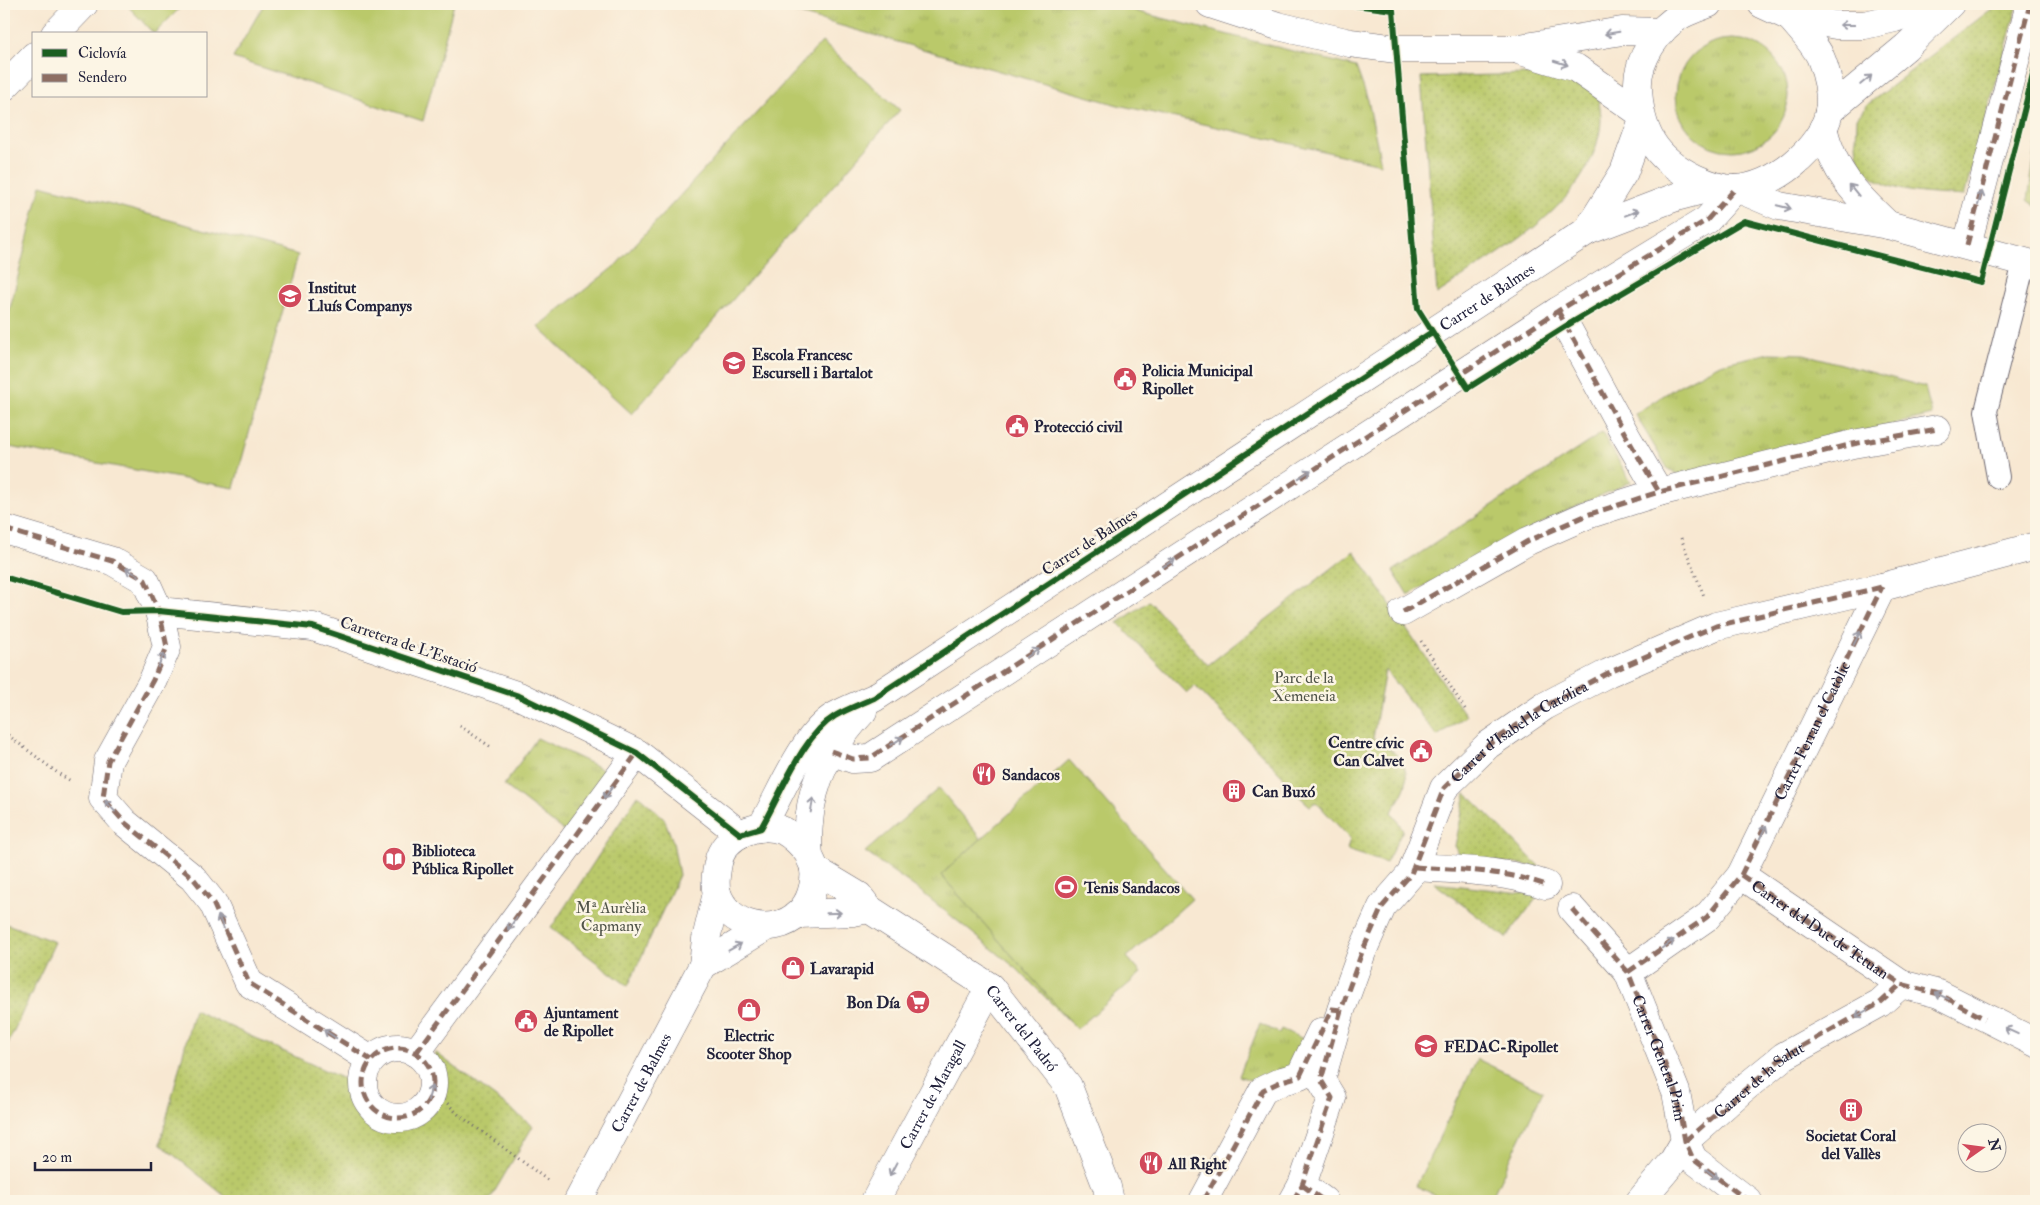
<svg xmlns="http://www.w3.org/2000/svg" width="2040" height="1205" font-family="'IM FELL Double Pica',serif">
<defs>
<pattern id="grass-tufts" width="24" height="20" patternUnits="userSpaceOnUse" patternTransform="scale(1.25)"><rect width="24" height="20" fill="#bac96b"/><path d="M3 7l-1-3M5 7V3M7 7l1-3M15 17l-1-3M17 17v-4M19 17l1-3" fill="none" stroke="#a0ac5e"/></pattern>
<pattern id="park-dots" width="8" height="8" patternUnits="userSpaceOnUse" patternTransform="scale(1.25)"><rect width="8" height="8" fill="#bac96b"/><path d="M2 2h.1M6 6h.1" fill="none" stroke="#a0ac5e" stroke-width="1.8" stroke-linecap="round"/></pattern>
</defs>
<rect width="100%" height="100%" fill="#fcf5e5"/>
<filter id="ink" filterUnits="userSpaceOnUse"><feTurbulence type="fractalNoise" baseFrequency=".02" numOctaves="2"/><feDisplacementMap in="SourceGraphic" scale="10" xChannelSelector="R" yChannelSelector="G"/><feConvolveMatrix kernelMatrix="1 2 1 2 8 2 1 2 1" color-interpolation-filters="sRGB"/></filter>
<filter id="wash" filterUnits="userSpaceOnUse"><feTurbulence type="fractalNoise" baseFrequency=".0096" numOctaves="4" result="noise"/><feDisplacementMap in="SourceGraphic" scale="20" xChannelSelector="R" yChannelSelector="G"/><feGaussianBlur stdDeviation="1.12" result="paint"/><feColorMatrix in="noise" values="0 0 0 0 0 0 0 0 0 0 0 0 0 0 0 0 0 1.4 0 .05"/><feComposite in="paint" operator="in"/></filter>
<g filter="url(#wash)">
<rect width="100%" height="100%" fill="#f8e8d2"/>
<path fill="url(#grass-tufts)" stroke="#6e7653" d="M126,4H184L154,34Z
M765,4H1113L1146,14L1356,67L1368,100L1381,164L1118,105Z
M1676 95a56 56 0 1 1 112 0a56 56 0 1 1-112 0Z
M1770,353L1804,354L1925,387L1932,415L1681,476L1668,469L1635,414L1678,386L1720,364Z
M1602,433L1631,482L1561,513L1408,595L1393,571Z
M537,738L611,773L565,832L504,785Z
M939,788L981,839L941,875L1077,1029L1016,968L919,890L865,852Z
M1260,1024L1279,1033L1281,1029L1308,1041L1295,1070L1255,1082L1239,1076Z"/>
<path fill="url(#park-dots)" stroke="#6e7653" d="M1998,4H2018L1964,196C1930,193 1868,196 1857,153C1855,143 1857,129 1857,118L1868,104Z
M1568,73C1575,79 1589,86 1595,94C1602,104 1602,124 1599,135C1583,210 1496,253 1437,294L1421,77Z
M2036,145V206L2028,200Z
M1354,551L1466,716L1437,736L1385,670L1373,738C1390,747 1409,761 1406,783C1405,792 1396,803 1392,812L1403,830L1386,863L1347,850L1350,838L1316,802L1310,806L1282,781L1284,777L1195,686L1187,693L1118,623L1149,601L1208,665Z
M1466,793L1540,867L1459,857L1455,846Z
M638,795L664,818L673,842L679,875L628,986L551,928Z
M1434,883L1539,895L1506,938Z
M4,923L55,942L4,1052Z
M194,1010L348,1081L356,1109L378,1128L403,1127L431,1114L443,1094L435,1052L533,1126L489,1201H231L160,1144Z"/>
<path fill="#bac96b" stroke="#6e7653" d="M264,4H454L423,121L233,58Z
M822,42L900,110L632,414L538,327L616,265Z
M41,185L298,255L234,488L4,446V332Z
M1069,760L1192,899L1127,957L1141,973L1077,1029L941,875Z
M1477,1059L1543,1091L1490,1201H1448L1416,1186Z"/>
</g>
<g filter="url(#ink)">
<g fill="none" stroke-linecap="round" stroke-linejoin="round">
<g stroke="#6d6770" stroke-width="24">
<path id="lane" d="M1998,477L1986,411L2024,263"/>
</g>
<g stroke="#6d6770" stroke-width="29">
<g id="street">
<path d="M1823,128C1834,173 1855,194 1888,225"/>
<path d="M1739,189L1779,206L1888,225L2036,265"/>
<path d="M1967,245L2030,4"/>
<path d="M1558,311L1625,434L1659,492L1853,444L1937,429"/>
<path d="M4,529L112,561L145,580L159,611L167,647L153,680L108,761L103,798L124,822L193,878L213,903L249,983L371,1060"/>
<path d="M159,611L313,627L519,696L637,753L740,834"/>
<path d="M1403,612L1528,541L1587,515L1659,492"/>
<path d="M831,751L853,759L870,758L1558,311L1707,220L1735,189"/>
<path d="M1415,867C1459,870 1505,870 1546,885"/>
<path d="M1741,875L1901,984L1939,994L2036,1043"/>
<path id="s1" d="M869,909L990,987L1068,1086L1107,1187L1110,1201"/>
<path d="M1572,909L1628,972L1676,1092L1685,1141L1693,1159L1748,1201"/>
<path d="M1628,972L1707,917L1741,875L1882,587"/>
<circle cx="398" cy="1083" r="35"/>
<path d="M416,1053L637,753"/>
<path d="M1302,1185L1324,1201"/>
<path id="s2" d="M875,1201L990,987"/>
<path d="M1203,1201L1263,1090L1282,1081L1300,1076L1321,1032"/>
<path id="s3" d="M1293,1201L1302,1185L1332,1098L1321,1080L1341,1010L1362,952L1382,907L1411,874L1444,788L1488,745L1545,706L1608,673L1716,626L1882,587L2036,546"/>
<path d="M1640,1201L1672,1163L1685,1141L1742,1090L1784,1056L1880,1003L1901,984"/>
</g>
</g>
<g stroke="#6d6770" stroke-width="29">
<g id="secondary">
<path d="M1210,4L1278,26L1350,43L1397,49H1514L1622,31L1661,32"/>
<path d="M1708,4C1700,7 1691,10 1683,14C1659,27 1636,60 1638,88C1640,132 1654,158 1695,178C1708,184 1720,189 1734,189C1772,189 1822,149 1829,112C1832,95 1827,72 1820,56C1813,42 1800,29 1790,17"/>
<path d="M1762,4L1790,17L1836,25H1865L1895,18L1935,4"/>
<path d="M55,34L84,4"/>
<path d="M1521,51L1576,68L1639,112"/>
<path d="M4,87L34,56"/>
<path d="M1829,111L1906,47L1950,4"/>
<path d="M1587,231L1624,172L1642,122"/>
<path id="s4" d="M761,828C781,794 802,736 835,716C847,709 861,704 874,698L1587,231L1676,197L1714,187"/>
<path d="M809,854C802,845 795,837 784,831C759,820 723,835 718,863C716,873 714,883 717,893C728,927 773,937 798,914C810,904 816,884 814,869C814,864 810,860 809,855C807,841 809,820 811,806C818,767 837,739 863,711"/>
<path d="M799,914L853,912L869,909L859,896L814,869"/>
<path d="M703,965L766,927"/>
<path id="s5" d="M578,1201L703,965L706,939L717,893"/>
</g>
</g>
<path stroke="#6d6770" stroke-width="3" stroke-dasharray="1 4" stroke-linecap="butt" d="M1393,10V4
M1681,538L1704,596
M4,577L121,611
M1421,641L1465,709
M460,726L491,747
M4,732L59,774L71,781
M431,1092L445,1101L458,1114L550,1182"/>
<use href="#lane" stroke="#fff" stroke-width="22"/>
<use href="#street" stroke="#fff" stroke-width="28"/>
<use href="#secondary" stroke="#fff" stroke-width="28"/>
<g stroke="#8d6e63" stroke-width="5" stroke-dasharray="10 5" stroke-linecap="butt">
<path d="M1967,245L2030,4"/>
<path d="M1558,311L1625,434L1659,492L1853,444L1937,429"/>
<path d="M4,529L112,561L145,580L159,611L167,647L153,680L108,761L103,798L124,822L193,878L213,903L249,983L371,1060"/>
<path d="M1403,612L1528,541L1587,515L1659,492"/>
<path d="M831,751L853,759L870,758L1558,311L1707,220L1735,189"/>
<path d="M1415,867C1459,870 1505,870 1546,885"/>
<path id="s6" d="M1741,875L1901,984L1939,994L1985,1019"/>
<path id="s7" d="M1572,909L1628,972L1676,1092L1685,1141L1693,1159L1748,1201"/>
<path id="s8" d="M1628,972L1707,917L1741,875L1882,587"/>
<circle cx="398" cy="1083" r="35"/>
<path d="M416,1053L637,753"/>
<path id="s9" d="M1685,1141L1784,1056L1880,1003L1901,984"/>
<path d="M1302,1185L1324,1201"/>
<path d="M1203,1201L1263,1090L1282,1081L1300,1076L1332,1009L1341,1010"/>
<path d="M1293,1201L1302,1185L1332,1098L1321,1080L1341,1010L1362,952L1382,907L1411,874L1444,788L1488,745L1545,706L1608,673L1697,634L1716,626L1882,587"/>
</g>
<g stroke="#fcf5e5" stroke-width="9">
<path id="cycleway" d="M1347,4L1393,10L1418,309L1468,388L1566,326L1744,221L1981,282L2036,63
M4,577L121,612L159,611L313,627L519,696L637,753L740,834L761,828C781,794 802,736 835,716C847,709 861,704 874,698L1432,332"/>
</g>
<use href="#cycleway" stroke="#1b5e20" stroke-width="6"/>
</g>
<defs><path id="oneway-shaft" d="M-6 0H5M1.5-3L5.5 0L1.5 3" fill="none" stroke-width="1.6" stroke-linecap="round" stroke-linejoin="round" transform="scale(1.25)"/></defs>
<g stroke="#9c9ca7">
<use href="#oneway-shaft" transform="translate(1847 25) rotate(-180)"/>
<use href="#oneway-shaft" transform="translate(1612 33) rotate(171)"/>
<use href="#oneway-shaft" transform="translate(1561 63) rotate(17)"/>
<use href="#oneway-shaft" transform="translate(1866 80) rotate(-40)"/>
<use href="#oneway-shaft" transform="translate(1854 190) rotate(-129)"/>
<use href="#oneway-shaft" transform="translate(1980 198) rotate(-75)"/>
<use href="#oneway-shaft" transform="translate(1784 207) rotate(14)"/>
<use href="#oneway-shaft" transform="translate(1632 213) rotate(-21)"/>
<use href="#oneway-shaft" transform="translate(1305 474) rotate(-33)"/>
<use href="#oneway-shaft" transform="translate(1169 563) rotate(-33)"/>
<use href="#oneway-shaft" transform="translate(132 572) rotate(-150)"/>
<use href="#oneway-shaft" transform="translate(1857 638) rotate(-64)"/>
<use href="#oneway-shaft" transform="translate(1033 653) rotate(-34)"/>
<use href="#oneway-shaft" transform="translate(161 660) rotate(-66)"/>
<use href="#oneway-shaft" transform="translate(897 741) rotate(-33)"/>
<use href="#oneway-shaft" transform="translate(608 793) rotate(126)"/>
<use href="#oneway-shaft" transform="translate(812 805) rotate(-80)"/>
<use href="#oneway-shaft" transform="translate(110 806) rotate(-132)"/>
<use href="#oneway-shaft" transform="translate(1763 832) rotate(-64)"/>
<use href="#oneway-shaft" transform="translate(834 913) rotate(-2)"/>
<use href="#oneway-shaft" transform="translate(221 922) rotate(-113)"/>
<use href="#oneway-shaft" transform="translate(512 924) rotate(126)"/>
<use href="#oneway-shaft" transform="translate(1668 944) rotate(-35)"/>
<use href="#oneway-shaft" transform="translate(735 947) rotate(-29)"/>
<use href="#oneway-shaft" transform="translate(1942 996) rotate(-156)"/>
<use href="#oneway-shaft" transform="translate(1862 1013) rotate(150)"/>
<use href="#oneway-shaft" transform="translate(2011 1031) rotate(-155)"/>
<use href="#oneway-shaft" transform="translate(330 1034) rotate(-147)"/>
<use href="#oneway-shaft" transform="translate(430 1093) rotate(-74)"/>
<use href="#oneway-shaft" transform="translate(893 1169) rotate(118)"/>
<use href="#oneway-shaft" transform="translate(1712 1174) rotate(38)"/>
</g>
</g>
<defs>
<g id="school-disc" transform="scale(1.25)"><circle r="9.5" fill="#d1495b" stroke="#fcf5e5"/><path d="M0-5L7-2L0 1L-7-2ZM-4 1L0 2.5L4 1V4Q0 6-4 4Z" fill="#fff"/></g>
<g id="civic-disc" transform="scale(1.25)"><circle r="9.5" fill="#d1495b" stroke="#fcf5e5"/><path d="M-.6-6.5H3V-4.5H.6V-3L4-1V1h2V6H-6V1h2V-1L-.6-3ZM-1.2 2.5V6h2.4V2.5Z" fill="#fff"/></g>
<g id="restaurant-disc" transform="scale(1.25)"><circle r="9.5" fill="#d1495b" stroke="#fcf5e5"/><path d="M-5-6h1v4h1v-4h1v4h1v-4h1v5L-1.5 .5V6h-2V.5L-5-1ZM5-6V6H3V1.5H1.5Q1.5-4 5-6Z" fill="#fff"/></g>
<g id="building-disc" transform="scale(1.25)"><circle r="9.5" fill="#d1495b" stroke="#fcf5e5"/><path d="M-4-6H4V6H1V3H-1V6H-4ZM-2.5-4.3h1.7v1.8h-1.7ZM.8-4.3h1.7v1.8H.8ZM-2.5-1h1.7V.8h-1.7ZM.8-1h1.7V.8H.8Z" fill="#fff"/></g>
<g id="library-disc" transform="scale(1.25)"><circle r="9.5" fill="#d1495b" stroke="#fcf5e5"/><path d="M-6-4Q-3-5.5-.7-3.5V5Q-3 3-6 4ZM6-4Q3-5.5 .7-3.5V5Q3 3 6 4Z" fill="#fff"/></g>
<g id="stadium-disc" transform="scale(1.25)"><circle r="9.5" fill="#d1495b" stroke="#fcf5e5"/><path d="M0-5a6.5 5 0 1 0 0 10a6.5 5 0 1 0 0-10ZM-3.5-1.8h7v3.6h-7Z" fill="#fff"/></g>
<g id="shop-disc" transform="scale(1.25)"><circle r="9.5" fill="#d1495b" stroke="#fcf5e5"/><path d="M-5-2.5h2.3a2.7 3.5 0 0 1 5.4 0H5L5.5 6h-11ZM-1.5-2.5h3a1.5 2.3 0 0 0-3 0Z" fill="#fff"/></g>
<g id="supermarket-disc" transform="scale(1.25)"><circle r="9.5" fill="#d1495b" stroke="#fcf5e5"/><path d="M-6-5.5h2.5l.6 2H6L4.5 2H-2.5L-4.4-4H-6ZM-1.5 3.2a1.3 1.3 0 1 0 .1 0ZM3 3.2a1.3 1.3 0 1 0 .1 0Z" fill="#fff"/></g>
</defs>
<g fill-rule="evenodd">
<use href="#school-disc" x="290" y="296"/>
<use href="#school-disc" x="734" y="363"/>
<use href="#civic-disc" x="1125" y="379"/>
<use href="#civic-disc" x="1017" y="426"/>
<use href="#civic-disc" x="1421" y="751"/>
<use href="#restaurant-disc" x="984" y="774"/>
<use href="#building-disc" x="1234" y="791"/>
<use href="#library-disc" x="394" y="859"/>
<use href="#stadium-disc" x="1066" y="887"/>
<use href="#shop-disc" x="793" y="968"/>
<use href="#supermarket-disc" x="918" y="1002"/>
<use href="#shop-disc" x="749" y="1010"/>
<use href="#civic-disc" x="526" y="1021"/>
<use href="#school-disc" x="1426" y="1046"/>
<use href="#building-disc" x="1851" y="1110"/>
<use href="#restaurant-disc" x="1151" y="1163"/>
</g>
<g text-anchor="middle" stroke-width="5" stroke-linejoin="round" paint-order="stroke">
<g font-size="16" font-weight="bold" fill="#22223b" stroke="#fcf5e5" text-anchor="start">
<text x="308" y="293">Institut<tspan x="308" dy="18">Lluís Companys</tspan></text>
<text x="752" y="360">Escola Francesc<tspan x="752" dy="18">Escursell i Bartalot</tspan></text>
<text x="1142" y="376">Policia Municipal<tspan x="1142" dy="18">Ripollet</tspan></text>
<text x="1034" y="432">Protecció civil</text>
<text x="1404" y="748" text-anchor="end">Centre cívic<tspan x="1404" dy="18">Can Calvet</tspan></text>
<text x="1002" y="780">Sandacos</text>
<text x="1252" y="797">Can Buxó</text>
<text x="412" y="856">Biblioteca<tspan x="412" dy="18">Pública Ripollet</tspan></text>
<text x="1084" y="893">Tenis Sandacos</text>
<text x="810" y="974">Lavarapid</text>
<text x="900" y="1008" text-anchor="end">Bon Día</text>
<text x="544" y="1018">Ajuntament<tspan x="544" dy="18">de Ripollet</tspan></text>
<text x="749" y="1041" text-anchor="middle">Electric<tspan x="749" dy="18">Scooter Shop</tspan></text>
<text x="1444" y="1052">FEDAC-Ripollet</text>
<text x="1851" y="1141" text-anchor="middle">Societat Coral<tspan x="1851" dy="18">del Vallès</tspan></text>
<text x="1168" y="1169">All Right</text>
</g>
<g font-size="16" fill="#22223b" stroke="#fcf5e5">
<text dy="6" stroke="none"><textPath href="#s4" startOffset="911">Carrer de Balmes</textPath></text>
<text transform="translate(1089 541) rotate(-33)" y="6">Carrer de Balmes</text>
<text transform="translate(409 644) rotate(19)" y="6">Carretera de L'Estació</text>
<text dy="6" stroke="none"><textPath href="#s8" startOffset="311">Carrer Ferran el Catòlic</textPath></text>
<text dy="6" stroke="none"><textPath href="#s3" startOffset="546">Carrer d'Isabel la Católica</textPath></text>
<text dy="6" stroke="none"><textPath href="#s6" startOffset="96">Carrer del Duc de Tetuan</textPath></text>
<text dy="6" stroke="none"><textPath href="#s1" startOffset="196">Carrer del Padró</textPath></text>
<text dy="6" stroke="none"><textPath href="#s7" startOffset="176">Carrer General Prim</textPath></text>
<text dy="6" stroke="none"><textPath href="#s9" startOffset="96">Carrer de la Salut</textPath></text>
<text dy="6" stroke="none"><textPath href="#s5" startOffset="134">Carrer de Balmes</textPath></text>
<text dy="6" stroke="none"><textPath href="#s2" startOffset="121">Carrer de Maragall</textPath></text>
</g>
<g font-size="16" fill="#505449" stroke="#fcf5e5">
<text x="1304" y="683">Parc de la<tspan x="1304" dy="18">Xemeneia</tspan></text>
<text x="611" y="913">Mª Aurèlia<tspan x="611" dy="18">Capmany</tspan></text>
</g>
</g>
<rect width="2040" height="1205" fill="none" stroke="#fcf5e5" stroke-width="20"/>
<rect x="32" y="32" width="175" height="65" fill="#fcf5e5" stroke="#a5a1a1"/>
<rect x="42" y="49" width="25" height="8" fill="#1b5e20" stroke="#a5a1a1"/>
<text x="78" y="58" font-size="15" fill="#22223b">Ciclovía</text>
<rect x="42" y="74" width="25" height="8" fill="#8d6e63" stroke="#a5a1a1"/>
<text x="78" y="82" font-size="15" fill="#22223b">Sendero</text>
<g transform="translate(1982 1148) rotate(76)"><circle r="24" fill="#fcf5e5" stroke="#a5a1a1"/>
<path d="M0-4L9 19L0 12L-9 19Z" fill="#d1495b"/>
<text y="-8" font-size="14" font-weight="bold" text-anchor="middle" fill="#22223b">N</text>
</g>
<path d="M35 1162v8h116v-8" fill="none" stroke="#22223b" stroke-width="2.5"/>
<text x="42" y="1162" font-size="15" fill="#22223b" stroke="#fcf5e5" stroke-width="4" paint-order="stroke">20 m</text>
</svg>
